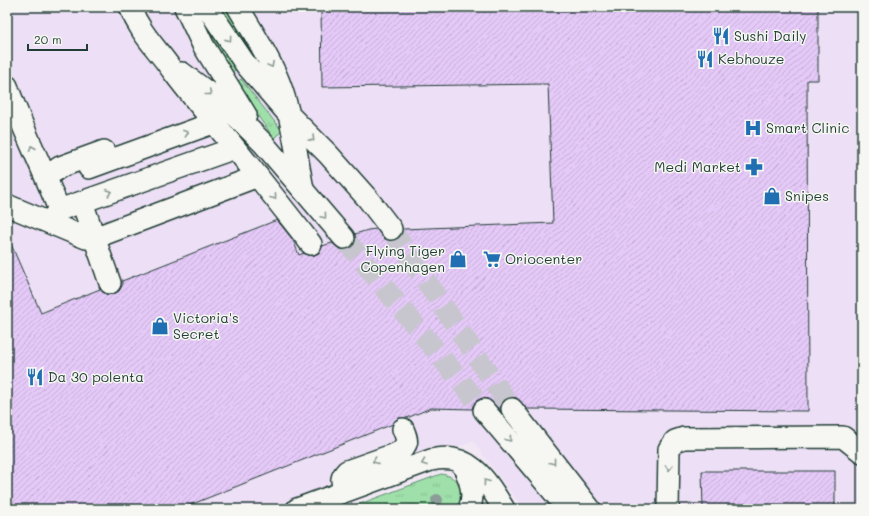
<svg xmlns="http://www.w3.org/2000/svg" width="869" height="516" font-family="Mali,sans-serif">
<defs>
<pattern id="grass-tufts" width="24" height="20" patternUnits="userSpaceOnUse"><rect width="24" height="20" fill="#9fe0aa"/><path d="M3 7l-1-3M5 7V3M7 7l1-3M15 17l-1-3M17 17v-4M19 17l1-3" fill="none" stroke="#88c193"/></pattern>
<pattern id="building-hatch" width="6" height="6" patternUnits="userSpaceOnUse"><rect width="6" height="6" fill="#e5c9f8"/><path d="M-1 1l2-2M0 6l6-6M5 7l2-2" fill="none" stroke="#c4aed5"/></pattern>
</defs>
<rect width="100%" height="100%" fill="#f1e8f4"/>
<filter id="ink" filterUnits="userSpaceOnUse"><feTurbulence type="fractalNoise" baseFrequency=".025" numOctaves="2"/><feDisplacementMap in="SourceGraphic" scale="8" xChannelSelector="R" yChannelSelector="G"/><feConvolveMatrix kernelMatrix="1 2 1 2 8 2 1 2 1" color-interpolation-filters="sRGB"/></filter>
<g filter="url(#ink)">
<path fill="#eddff5" d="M7,7H862V509H523L473,441L303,509H7Z"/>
<path fill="url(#grass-tufts)" stroke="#5f8e6f" d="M194,7L238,68L228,75Z
M215,7H228L265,74Z
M241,79L282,131L274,138L234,84Z
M441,474C460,476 471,496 454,509H346Z"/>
<path fill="url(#building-hatch)" stroke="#1f3d34" d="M321,7H818V80H807L808,411L527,409L517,398L511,397L504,400L501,404L500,409H499L488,399L482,398L476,401L473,406L472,409L431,408L407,418H399L393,424L180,509H7V235L41,313L100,289L107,295L114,294L119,291L122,286V281L277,220L293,240L299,255L304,253L307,255L312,256L319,253L322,246L332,243L340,249L347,250L352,247L355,242V234L368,230L376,229L386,240L392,241L399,238L402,234L403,229L553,223L548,84L322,87Z
M702,471H835V509H703Z"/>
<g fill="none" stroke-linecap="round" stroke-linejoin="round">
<path stroke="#c7c6ce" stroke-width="21" stroke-dasharray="21 10" stroke-linecap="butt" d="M391,229L512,409
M344,238L484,410"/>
<g stroke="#1f3d34" stroke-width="24">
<path id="minor" d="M130,7C141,35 156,47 172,70C192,97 214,122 235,148C261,180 286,212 311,244
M185,7L203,45L246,115
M207,7L246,65L289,115L328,154L368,199L391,229
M238,7C252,31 269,56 279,82C292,115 296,154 303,189
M182,73L227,107L263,143L344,238
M7,86C22,128 43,168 59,210
M89,168L213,123
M46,177L60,167L104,151
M82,202L110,283
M7,207L9,206L86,238H94L258,176
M49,222L59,210L235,148
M512,409L590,509
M484,410L568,509
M461,462C469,476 476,494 469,509
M345,491C342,482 339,479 347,471L398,453C409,444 408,441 403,429
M297,509L431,460C470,451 486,480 504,509
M668,509L669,449L675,441L684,438L843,437L862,452"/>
</g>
<use href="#minor" stroke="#f6f6f2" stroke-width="21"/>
</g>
<circle fill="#8c9c98" cx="437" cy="500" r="6"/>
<defs><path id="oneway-chevron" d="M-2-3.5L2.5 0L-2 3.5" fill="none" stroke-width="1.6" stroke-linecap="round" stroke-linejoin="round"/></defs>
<g stroke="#8a9a93">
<use href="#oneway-chevron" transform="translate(229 39) rotate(55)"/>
<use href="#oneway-chevron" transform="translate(271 65) rotate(62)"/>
<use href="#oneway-chevron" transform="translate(209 93) rotate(39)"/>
<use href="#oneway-chevron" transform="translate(186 133) rotate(-20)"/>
<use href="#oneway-chevron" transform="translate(312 139) rotate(45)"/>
<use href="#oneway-chevron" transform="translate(32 148) rotate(-113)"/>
<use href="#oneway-chevron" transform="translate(109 192) rotate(-20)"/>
<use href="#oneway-chevron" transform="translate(274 197) rotate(52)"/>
<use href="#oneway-chevron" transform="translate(324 216) rotate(50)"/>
<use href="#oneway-chevron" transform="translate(509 439) rotate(50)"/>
<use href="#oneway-chevron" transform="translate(375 461) rotate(160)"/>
<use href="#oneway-chevron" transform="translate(553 462) rotate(52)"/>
<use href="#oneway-chevron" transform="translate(424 463) rotate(160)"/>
<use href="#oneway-chevron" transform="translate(669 468) rotate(91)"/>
<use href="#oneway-chevron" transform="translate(486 482) rotate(-126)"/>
</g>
</g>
<defs>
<g id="restaurant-bare" transform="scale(1.38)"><path d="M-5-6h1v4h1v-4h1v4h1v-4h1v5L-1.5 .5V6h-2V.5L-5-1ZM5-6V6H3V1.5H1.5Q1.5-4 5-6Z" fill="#1f6fb2" stroke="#f6f6f2" stroke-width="2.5" paint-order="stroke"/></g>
<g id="hospital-bare" transform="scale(1.38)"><path d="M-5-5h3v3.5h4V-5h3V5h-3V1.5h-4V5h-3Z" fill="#1f6fb2" stroke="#f6f6f2" stroke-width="2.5" paint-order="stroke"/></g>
<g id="pharmacy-bare" transform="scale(1.38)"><path d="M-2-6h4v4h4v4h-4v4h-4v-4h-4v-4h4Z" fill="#1f6fb2" stroke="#f6f6f2" stroke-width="2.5" paint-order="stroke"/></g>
<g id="shop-bare" transform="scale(1.38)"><path d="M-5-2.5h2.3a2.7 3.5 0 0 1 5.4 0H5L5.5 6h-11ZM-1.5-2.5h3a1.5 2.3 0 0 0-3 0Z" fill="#1f6fb2" stroke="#f6f6f2" stroke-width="2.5" paint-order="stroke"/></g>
<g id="supermarket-bare" transform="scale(1.38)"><path d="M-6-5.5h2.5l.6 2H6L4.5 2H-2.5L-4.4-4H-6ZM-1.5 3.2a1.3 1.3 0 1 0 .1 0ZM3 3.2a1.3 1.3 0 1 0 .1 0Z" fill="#1f6fb2" stroke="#f6f6f2" stroke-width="2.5" paint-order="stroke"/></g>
</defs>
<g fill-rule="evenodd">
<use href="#restaurant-bare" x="721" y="36"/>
<use href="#restaurant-bare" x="705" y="59"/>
<use href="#hospital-bare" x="753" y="128"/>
<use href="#pharmacy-bare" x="754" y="167"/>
<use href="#shop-bare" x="772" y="196"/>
<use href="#shop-bare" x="458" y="259"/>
<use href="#supermarket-bare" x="492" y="259"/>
<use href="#shop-bare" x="160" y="326"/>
<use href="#restaurant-bare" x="35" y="377"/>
</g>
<g text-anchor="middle" stroke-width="3" stroke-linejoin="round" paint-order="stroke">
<g font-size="14" fill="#1f3d34" stroke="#f6f6f2" text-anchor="start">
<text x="734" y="41">Sushi Daily</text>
<text x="718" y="64">Kebhouze</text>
<text x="766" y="133">Smart Clinic</text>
<text x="741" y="172" text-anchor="end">Medi Market</text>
<text x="785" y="201">Snipes</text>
<text x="445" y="256" text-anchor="end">Flying Tiger<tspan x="445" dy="16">Copenhagen</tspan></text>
<text x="505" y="264">Oriocenter</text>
<text x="173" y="323">Victoria's<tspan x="173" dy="16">Secret</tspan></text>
<text x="48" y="382">Da 30 polenta</text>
</g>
</g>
<rect width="869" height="516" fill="none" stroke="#f6f6f2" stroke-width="24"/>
<rect x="12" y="12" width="845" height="492" fill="none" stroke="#1f3d34" stroke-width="1.5" filter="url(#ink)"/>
<path d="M28 44v6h59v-6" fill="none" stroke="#1f3d34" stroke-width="2"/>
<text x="34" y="44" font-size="12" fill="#1f3d34" stroke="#f6f6f2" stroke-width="3" paint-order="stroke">20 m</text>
</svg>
